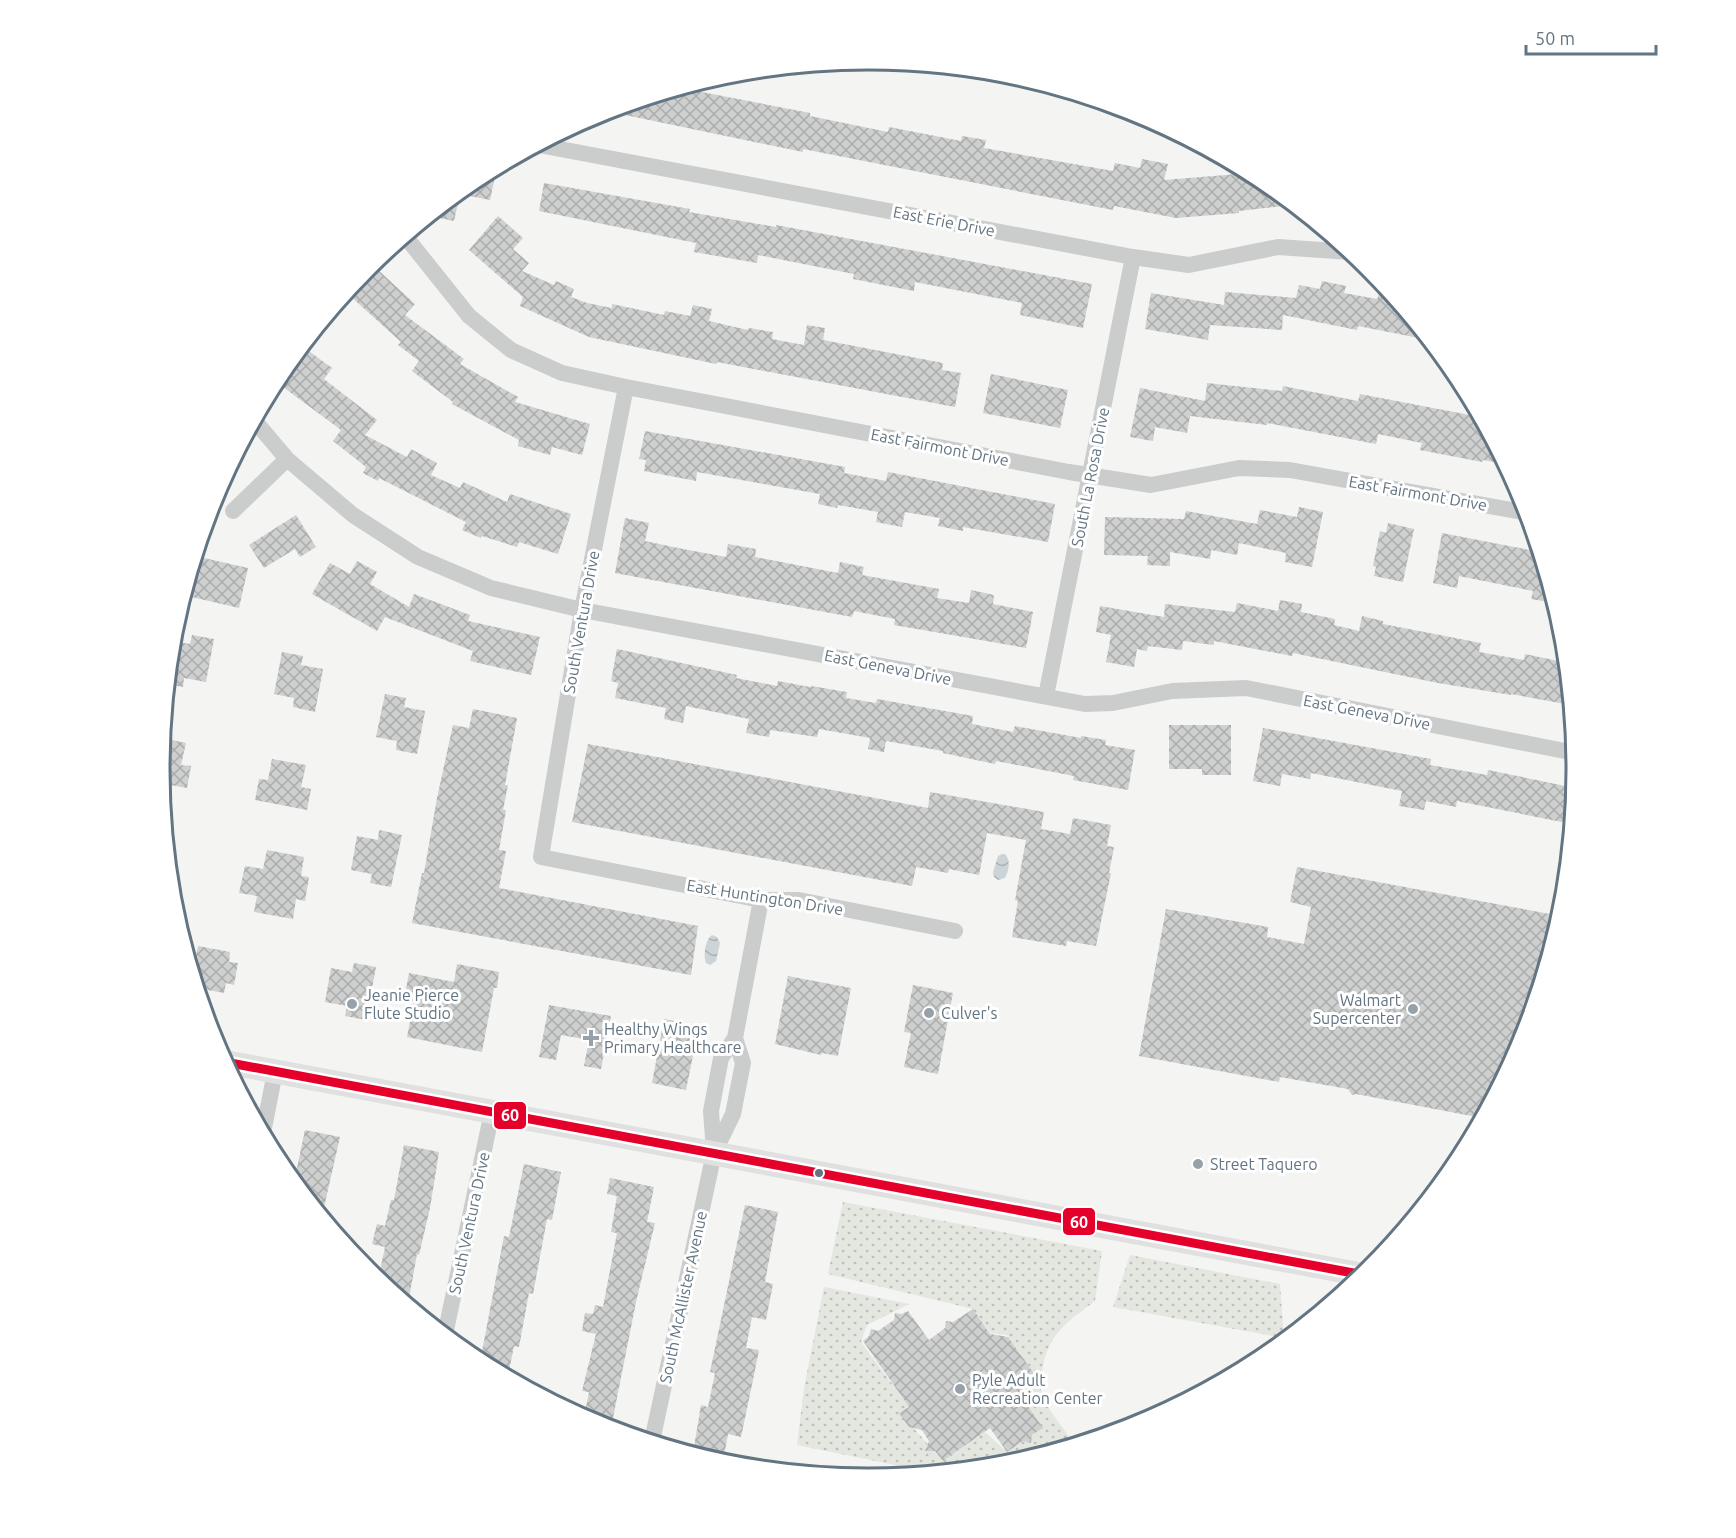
<svg xmlns="http://www.w3.org/2000/svg" width="1736" height="1538" font-family="Ubuntu,sans-serif">
<defs>
<pattern id="green-dots" width="8" height="8" patternUnits="userSpaceOnUse" patternTransform="scale(1.5)"><rect width="8" height="8" fill="#e4e7e0"/><path d="M2 2h.1M6 6h.1" fill="none" stroke="#bcc0bb" stroke-width="1.8" stroke-linecap="round"/></pattern>
<pattern id="water-waves" width="16" height="10" patternUnits="userSpaceOnUse" patternTransform="scale(1.5)"><rect width="16" height="10" fill="#ccd4d7"/><path d="M0 5q4-4 8 0t8 0" fill="none" stroke="#a9b1b4"/></pattern>
<pattern id="building-cross-hatch" width="8" height="8" patternUnits="userSpaceOnUse" patternTransform="scale(1.5)"><rect width="8" height="8" fill="#cecfcf"/><path d="M0 0l8 8M0 8l8-8" fill="none" stroke="#abadad"/></pattern>
</defs>
<rect width="100%" height="100%" fill="#f4f4f2"/>
<path fill="url(#green-dots)" d="M843,1202L1102,1251L1095,1301C1067,1322 1046,1335 1042,1373C1042,1378 1040,1386 1041,1391C1045,1407 1059,1422 1068,1435L1065,1446L1006,1464L929,1472L797,1445L804,1388L824,1287L909,1304L867,1325L861,1342L909,1407L900,1413L943,1461L985,1432L1007,1452L1043,1428L1021,1396L1024,1383L1035,1375L1007,1335L990,1333L973,1309L828,1274Z
M1130,1255L1280,1284L1284,1338L1113,1307Z"/>
<path fill="url(#water-waves)" d="M1002,854H1005C1011,860 1009,871 1005,878L998,880L994,877L993,872L998,856Z
M712,935L717,937L720,943L716,961L710,965L706,963C703,956 705,940 712,935Z"/>
<path fill="url(#building-cross-hatch)" d="M681,88L810,113V116L888,132L889,127L961,141L962,136L986,140L984,148L1113,171L1115,163L1140,168L1142,159L1168,164L1164,180L1250,173L1262,180L1293,205L1239,211V213L1176,218L1114,206L1113,210L803,149V152L606,111Z
M497,167L490,200L460,194L454,221L430,216L474,179Z
M544,183L690,209L689,212L776,227V225L1092,284L1083,328L1020,315L1022,303L915,282L914,291L853,279L854,274L758,255L757,263L694,252L696,243L539,211Z
M498,216L523,238L513,249L529,263L522,271L554,285L556,281L574,289L571,297L587,303L612,308V304L664,315L665,311L690,316L693,305L712,309L709,321L748,330L749,328L773,332L772,339L804,345L807,325L825,328L823,340L943,363L942,370L961,373L955,407L717,362L716,364L589,337L520,306L523,297L469,250Z
M375,267L415,304L405,315L464,359L460,364L518,397L515,402L590,424L582,455L552,447L550,455L518,446L519,440L452,404L453,402L412,371L419,361L398,345L401,342L349,295Z
M1322,281L1346,286L1344,293L1377,299L1379,294L1393,296L1429,340L1358,326L1357,330L1283,315L1282,330L1210,325L1208,340L1145,329L1151,293L1224,305L1225,292L1296,298L1299,285L1320,289Z
M302,346L332,368L324,379L377,420L365,435L407,457L411,449L437,463L431,475L460,488L463,482L507,502L510,494L571,514L558,554L519,542L517,547L482,536L481,538L462,530L466,522L379,478L378,481L363,473L366,467L333,441L341,430L275,381Z
M991,374L1068,390L1060,428L983,413Z
M1207,383L1282,391L1283,386L1358,401L1360,394L1480,417L1505,464L1483,460L1482,462L1420,450L1422,443L1378,434L1376,444L1267,423V425L1190,416L1187,433L1155,427L1153,441L1130,437L1140,388L1205,401Z
M645,431L845,467L844,473L886,481L888,472L1055,504L1048,542L963,527V531L938,526L940,518L905,512L902,527L876,522L878,512L838,505L837,508L818,504L820,494L697,472L696,481L644,471L646,460L639,459Z
M1299,507L1323,512L1312,567L1285,562L1286,553L1239,543L1237,555L1211,550L1210,559L1170,552V566L1147,565L1148,556L1104,555L1105,517L1184,519L1186,511L1257,524L1260,510L1297,517Z
M296,515L316,547L300,557L295,549L264,568L249,545Z
M625,518L649,523L645,541L683,549L726,557L728,544L756,549L755,557L838,573L840,562L864,567L862,575L939,589L937,598L969,603L971,590L994,595L993,604L1033,612L1026,648L894,625L895,619L854,611L852,617L615,573Z
M1388,523L1414,529L1403,582L1374,576L1376,567L1373,566L1380,531L1386,533Z
M1442,533L1540,552L1555,603L1531,599L1533,591L1459,576L1457,588L1433,583Z
M195,556L248,568L239,608L183,595Z
M357,561L377,572L370,584L409,607L414,594L470,615L468,621L540,637L531,675L470,661L473,651L385,617L377,631L312,594L330,563L350,574Z
M1280,600L1302,604L1301,612L1335,619L1334,625L1359,631L1362,616L1383,621V624L1481,643L1479,652L1524,660L1525,654L1563,662L1561,671L1567,672L1571,705L1511,694V695L1438,683L1293,653L1292,656L1214,641V645L1183,641L1182,650L1148,646L1147,651L1137,649L1134,667L1106,662L1111,635L1096,632L1100,606L1164,617L1165,604L1235,612L1237,603L1278,611Z
M192,635L214,639L206,682L184,678L183,687L167,684L172,641L190,644Z
M617,649L737,675L736,678L777,686L778,681L810,687L811,686L847,692L846,698L876,703L877,699L973,716L972,724L1013,732L1015,726L1081,738V736L1106,740L1105,745L1135,750L1128,790L1073,780L1074,776L996,761L995,764L943,753V751L886,741L884,752L868,749L870,738L819,729L817,737L770,730L769,737L746,733L749,719L686,706L683,723L664,719L666,708L615,698L618,683L611,681Z
M282,652L303,656L301,665L323,669L315,712L293,707L294,698L274,694Z
M385,694L406,698L404,707L425,711L417,754L396,750L397,741L376,737Z
M473,709L517,718L505,785H508L503,810H506L499,850L506,851L499,888L698,926L691,975L412,923L422,873H424L437,798L453,725L469,728Z
M1169,725H1231V775H1202V769H1169Z
M1263,728L1431,759L1430,765L1487,775L1488,770L1575,788L1572,824L1457,801L1456,807L1426,801L1424,810L1399,806L1402,791L1311,773L1310,779L1282,774L1280,786L1253,781Z
M162,738L186,743L181,765L191,766L187,788L160,783L159,769Z
M588,744L928,808L930,792L1044,812L1041,829L1070,834L1073,818L1111,825L1107,846L1114,847L1109,873H1111L1096,946L1067,941L1066,946L1012,937L1018,901L1015,900L1026,840L987,833L979,875L949,869L948,873L916,867L912,886L572,822Z
M272,759L306,765L301,787L311,789L307,810L255,800L259,779L268,780Z
M379,830L402,835L391,887L370,883L372,874L351,870L357,836L378,840Z
M267,850L304,857L301,876L309,877L305,901L296,899L293,919L254,912L257,896L239,893L245,866L263,869Z
M1297,867L1561,916L1523,1041L1482,1118L1356,1094L1352,1095L1348,1089L1280,1077L1279,1082L1139,1056L1166,909L1268,927L1267,937L1304,944L1311,907L1290,902Z
M198,946L230,952L229,962L238,963L234,985L226,983L224,993L197,988L187,954L196,956Z
M354,963L376,967L366,1020L345,1016L347,1006L325,1002L331,968L352,972Z
M457,964L499,972L497,988H494L482,1052L407,1037L414,1001L404,1000L409,973L454,982Z
M788,976L851,988L838,1056L822,1053L821,1055L775,1044Z
M913,985L953,993L938,1074L904,1067L911,1033L904,1032Z
M549,1005L611,1016L601,1069L584,1066L589,1040L561,1035L556,1060L539,1057Z
M664,1019L699,1026L686,1090L652,1083Z
M305,1130L340,1137L322,1216L294,1182Z
M404,1145L439,1152L430,1208L419,1255L417,1254L408,1304L378,1280L385,1247L372,1244L377,1224L385,1226L391,1200H394Z
M524,1164L561,1172L552,1220L547,1219L533,1294L529,1293L519,1347L514,1346L508,1376L480,1362L504,1236L509,1237Z
M610,1178L654,1187L647,1222L655,1223L636,1302L611,1428L584,1417L589,1392L582,1391L596,1334L582,1331L585,1313L593,1314L595,1305L603,1307L617,1233L611,1232L617,1196L607,1194Z
M745,1205L778,1212L765,1282L773,1284L766,1320L752,1317L746,1348L759,1350L753,1380L741,1437L728,1434L723,1462L693,1453L701,1405L708,1407L715,1373L710,1372Z
M973,1309L990,1334L1008,1337L1035,1375L1024,1383L1021,1396L1043,1428L1032,1435L1031,1443L1023,1441L1007,1452L990,1428L943,1461L935,1451H925L929,1441L922,1430L909,1427L899,1413L909,1407L863,1341L869,1336L871,1329L878,1331L894,1320L895,1313L902,1314L908,1311L929,1340L945,1328L946,1321L953,1322Z"/>
<g fill="none" stroke-linecap="round" stroke-linejoin="round">
<path stroke="#cbcdcd" stroke-width="16" d="M539,145L1133,257L1189,265L1278,247L1350,252
M405,236L469,316L511,350L562,373L626,387L1069,472L1151,485L1239,468L1290,470L1528,513
M626,387L582,610L541,857L761,900H799L955,931
M254,420L287,459L353,515L418,557L491,588L582,610L1085,704L1113,703L1172,691L1246,688L1575,753
M233,511L287,459
M1046,696L1133,257
M263,1133L275,1072
M714,1152L711,1111L721,1058L735,1038L761,900
M445,1335L492,1112
M652,1441L714,1153L733,1114L743,1063L735,1038"/>
<path stroke="#e0e0e0" stroke-width="24" d="M225,1062L1364,1275"/>
<g stroke="#fff" stroke-width="14">
<path id="bus-1" d="M225,1062L1364,1275"/>
</g>
<use href="#bus-1" stroke="#e4002b" stroke-width="9"/>
</g>
<g fill="#96a1a9" stroke="#fff" stroke-width="2">
<circle cx="352" cy="1004" r="6"/>
<circle cx="1413" cy="1009" r="6"/>
<circle cx="929" cy="1013" r="6"/>
<path d="M588 1029h6v6h6v6h-6v6h-6v-6h-6v-6h6z"/>
<circle cx="1198" cy="1164" r="6"/>
<circle cx="960" cy="1389" r="6"/>
</g>
<circle fill="#637482" stroke="#fff" stroke-width="2" cx="819" cy="1173" r="5"/>
<g text-anchor="middle" stroke-width="6" stroke-linejoin="round" paint-order="stroke">
<g font-size="16" fill="#637482" stroke="#fff">
<text transform="translate(944 221) rotate(11)" y="6">East Erie Drive</text>
<text transform="translate(940 447) rotate(11)" y="6">East Fairmont Drive</text>
<text transform="translate(1090 477) rotate(-79)" y="6">South La Rosa Drive</text>
<text transform="translate(1418 493) rotate(10)" y="6">East Fairmont Drive</text>
<text transform="translate(581 622) rotate(-80)" y="6">South Ventura Drive</text>
<text transform="translate(888 667) rotate(11)" y="6">East Geneva Drive</text>
<text transform="translate(1367 712) rotate(11)" y="6">East Geneva Drive</text>
<text transform="translate(765 897) rotate(9)" y="6">East Huntington Drive</text>
<text transform="translate(469 1223) rotate(-78)" y="6">South Ventura Drive</text>
<text transform="translate(683 1297) rotate(-78)" y="6">South McAllister Avenue</text>
</g>
<g font-size="16" fill="#637482" stroke="#fff" text-anchor="start">
<text x="364" y="1001">Jeanie Pierce<tspan x="364" dy="18">Flute Studio</tspan></text>
<text x="1401" y="1006" text-anchor="end">Walmart<tspan x="1401" dy="18">Supercenter</tspan></text>
<text x="941" y="1019">Culver's</text>
<text x="604" y="1035">Healthy Wings<tspan x="604" dy="18">Primary Healthcare</tspan></text>
<text x="1210" y="1170">Street Taquero</text>
<text x="972" y="1386">Pyle Adult<tspan x="972" dy="18">Recreation Center</tspan></text>
</g>
</g>
<path d="M0 0H1736V1538H0ZM868 70H868A698 698 0 0 1 1566 768V770A698 698 0 0 1 868 1468H868A698 698 0 0 1 170 770V768A698 698 0 0 1 868 70Z" fill="#fff" fill-rule="evenodd"/>
<path fill="none" stroke="#637482" stroke-width="3" d="M868 70H868A698 698 0 0 1 1566 768V770A698 698 0 0 1 868 1468H868A698 698 0 0 1 170 770V768A698 698 0 0 1 868 70Z"/>
<g stroke="#fff" stroke-width="2">
<rect x="493" y="1101" width="34" height="29" rx="6" fill="#e4002b"/>
<rect x="1062" y="1207" width="34" height="29" rx="6" fill="#e4002b"/>
</g>
<g font-size="16" text-anchor="middle" font-weight="bold" fill="#fff">
<text x="510" y="1121">60</text>
<text x="1079" y="1228">60</text>
</g>
<path d="M1526 45v9h130v-9" fill="none" stroke="#637482" stroke-width="3"/>
<text x="1535" y="45" font-size="18" fill="#637482" stroke="#ffffff" stroke-width="4.5" paint-order="stroke">50 m</text>
</svg>
